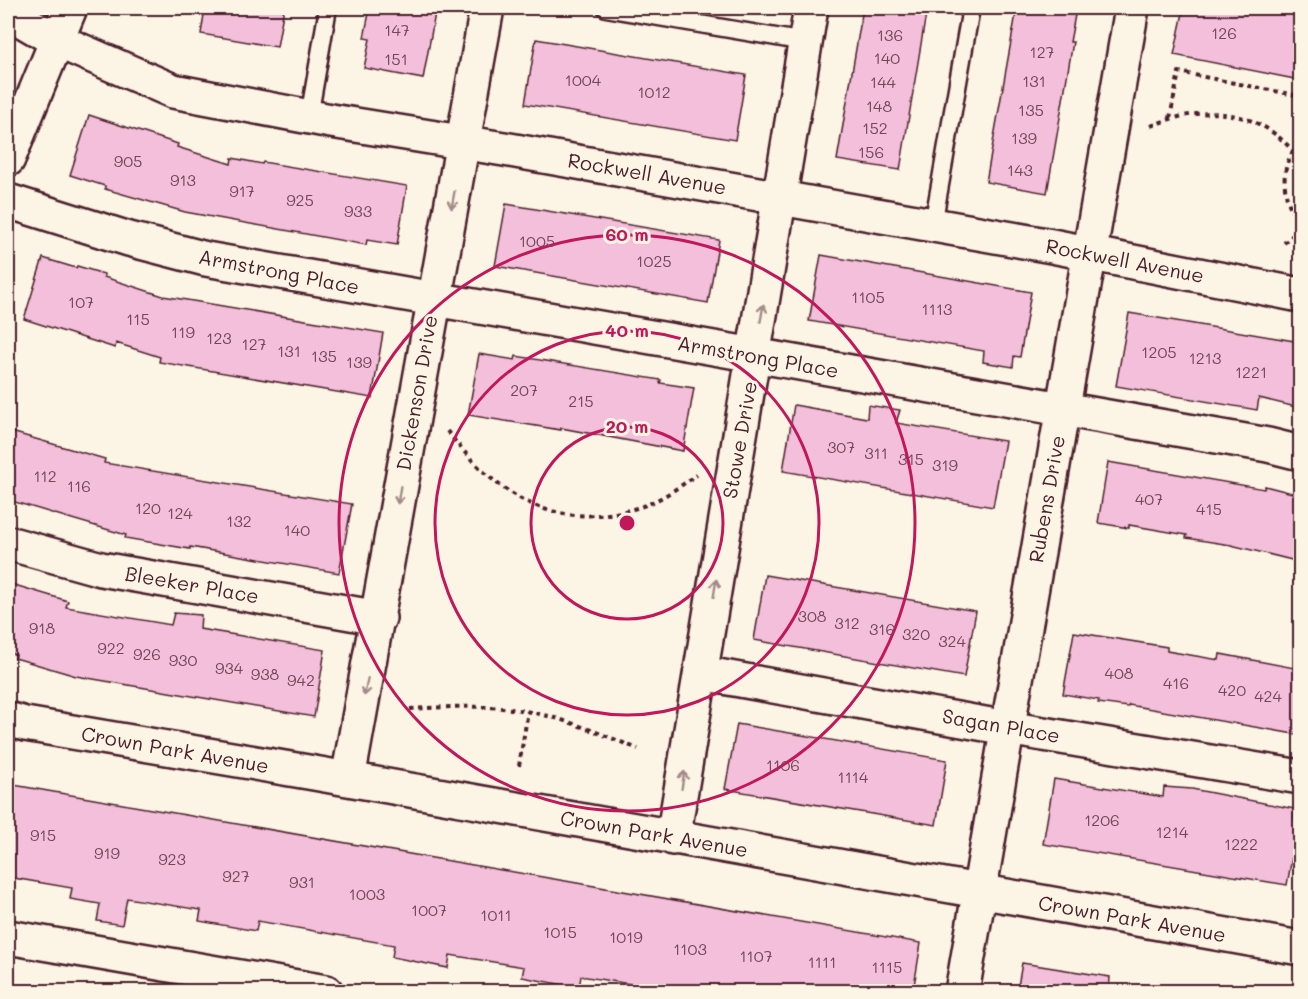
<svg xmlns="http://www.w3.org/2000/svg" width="1308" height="999" font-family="Mali,sans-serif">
<rect width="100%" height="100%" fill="#fcf5e5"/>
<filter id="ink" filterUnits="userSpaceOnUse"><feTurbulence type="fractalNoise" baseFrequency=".0167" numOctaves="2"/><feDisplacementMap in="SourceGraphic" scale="12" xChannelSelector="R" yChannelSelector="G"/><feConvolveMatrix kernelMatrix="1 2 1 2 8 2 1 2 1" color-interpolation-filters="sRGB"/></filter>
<g filter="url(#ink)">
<path fill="#f3bfdb" stroke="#4a1f2b" stroke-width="1.5" d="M205,8H284L277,47L201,34Z
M370,8H436L423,79L364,68L370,39L364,38Z
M863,8H927L900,170L837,160Z
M1017,8H1033L1075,15L1070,42H1073L1047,193L986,182Z
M1184,8H1280L1300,12V80L1174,55Z
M536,39L746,75L735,140L525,104Z
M89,115L178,144L177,147L231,164L232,158L262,164L263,162L407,186L397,245L367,240L366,245L185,212L105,189V186L70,175Z
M506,204L719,240L708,303L495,266Z
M821,255L1031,292L1020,357L1014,356L1013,367L983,362L984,351L809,321Z
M43,258L76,268L77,266L104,274V277L163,296L383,333L372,398L159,362L160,357L116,343L115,348L24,319Z
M1129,313L1300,342V408L1259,398L1257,410L1116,386Z
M479,354L515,360L516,356L661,380L660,383L694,388L683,451L561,428V430L468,415Z
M794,405L867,418L868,405L900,410L896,423L1005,441L993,507L783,471Z
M8,431L105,459L104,463L352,504L339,573L190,547V549L125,538L126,535L8,500Z
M1108,462L1264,489L1265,486L1300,495V562L1231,545L1186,538L1187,535L1129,525V528L1098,523Z
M765,575L976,611L964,677L754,640Z
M8,583L68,601L66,607L171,625L174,613L201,615L200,629L325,650L314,717L76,676L15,658L16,655L8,652Z
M1074,632L1167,647V651L1219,660L1220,654L1300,669V735L1129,705L1128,707L1098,703L1099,700L1063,694Z
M737,724L947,760L936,825L725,789Z
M1054,779L1163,797L1164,787L1192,789L1295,809L1294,819L1299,820L1287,885L1043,844Z
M8,784L921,943L913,992H654V988L581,976L579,988L522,977L524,967L450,955L448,968L392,957L394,945L258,921L256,931L199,921L201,910L127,898L122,925L97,921L100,904L70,899L72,888L8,877Z
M1022,963L1110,977L1109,992H1017Z"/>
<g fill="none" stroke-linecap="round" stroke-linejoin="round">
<g stroke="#4a1f2b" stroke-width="21">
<path id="lane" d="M606,8L805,42
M309,117L328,8
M933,225L971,8"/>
</g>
<g stroke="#4a1f2b" stroke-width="38">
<path id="street" d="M8,12L56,40L173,91L331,121L504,149L1052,246L1300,295
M8,159L70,8
M8,201L129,239L206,259L1268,445L1300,453
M8,543L101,569L379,618
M701,673L1007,728L1300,777
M8,719L25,724L314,773L1300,948
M348,779L487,8
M673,838L811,8
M8,937L326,992
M962,992L1132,8"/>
</g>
<path stroke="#4a1f2b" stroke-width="4" stroke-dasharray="4.5 4.5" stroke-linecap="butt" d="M1170,118L1179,72L1300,96
M1151,126C1207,103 1263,109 1300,160
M1284,243C1290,238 1297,232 1300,225C1282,198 1277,168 1300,142
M447,431C498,496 551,532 637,508C659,502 678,487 697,475
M410,709C444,707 478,705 511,709C555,714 597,732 638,749
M519,766L528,711
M1281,992V991"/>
<use href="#lane" stroke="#fcf5e5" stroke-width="16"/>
<use href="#street" stroke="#fcf5e5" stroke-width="33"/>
</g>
<defs><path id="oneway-shaft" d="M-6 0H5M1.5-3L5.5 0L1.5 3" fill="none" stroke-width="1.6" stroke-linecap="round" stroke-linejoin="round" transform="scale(1.5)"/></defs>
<g stroke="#a38a88">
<use href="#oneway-shaft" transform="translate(453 200) rotate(100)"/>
<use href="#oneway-shaft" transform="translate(762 313) rotate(-80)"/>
<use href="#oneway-shaft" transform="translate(399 495) rotate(99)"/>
<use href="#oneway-shaft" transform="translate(715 588) rotate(-81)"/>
<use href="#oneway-shaft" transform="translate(366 687) rotate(101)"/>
<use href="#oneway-shaft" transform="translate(683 780) rotate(-81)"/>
</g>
</g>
<g fill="none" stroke="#c2185b" stroke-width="3">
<circle cx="627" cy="523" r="96"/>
<circle cx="627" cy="523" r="192"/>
<circle cx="627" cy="523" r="288"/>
</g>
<g text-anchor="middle" stroke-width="6" stroke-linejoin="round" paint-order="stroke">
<g font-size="16" fill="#744757">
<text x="397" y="36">147</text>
<text x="1224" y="39">126</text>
<text x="890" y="41">136</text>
<text x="1042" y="58">127</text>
<text x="887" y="64">140</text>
<text x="396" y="65">151</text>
<text x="583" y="86">1004</text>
<text x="1034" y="87">131</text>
<text x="883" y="88">144</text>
<text x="654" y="98">1012</text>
<text x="879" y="112">148</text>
<text x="1031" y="116">135</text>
<text x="875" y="134">152</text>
<text x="1024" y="144">139</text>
<text x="871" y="158">156</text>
<text x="128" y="167">905</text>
<text x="1020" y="176">143</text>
<text x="183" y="186">913</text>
<text x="242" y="197">917</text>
<text x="300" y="206">925</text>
<text x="358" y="217">933</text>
<text x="537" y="247">1005</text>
<text x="654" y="267">1025</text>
<text x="868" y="303">1105</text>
<text x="81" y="308">107</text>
<text x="937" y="315">1113</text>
<text x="138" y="325">115</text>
<text x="183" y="338">119</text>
<text x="219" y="344">123</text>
<text x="254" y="350">127</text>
<text x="289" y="357">131</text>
<text x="1159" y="358">1205</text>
<text x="324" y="362">135</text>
<text x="1205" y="364">1213</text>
<text x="359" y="368">139</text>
<text x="1251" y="378">1221</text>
<text x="524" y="396">207</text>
<text x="581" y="407">215</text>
<text x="841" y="453">307</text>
<text x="876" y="459">311</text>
<text x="911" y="465">315</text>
<text x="945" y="471">319</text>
<text x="45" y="482">112</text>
<text x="79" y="492">116</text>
<text x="1149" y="505">407</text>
<text x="148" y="514">120</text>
<text x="1209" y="515">415</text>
<text x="180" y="519">124</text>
<text x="239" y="527">132</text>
<text x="297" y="536">140</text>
<text x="812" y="622">308</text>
<text x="847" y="629">312</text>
<text x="42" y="634">918</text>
<text x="882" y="635">316</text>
<text x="916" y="640">320</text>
<text x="952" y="647">324</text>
<text x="111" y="654">922</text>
<text x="147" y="660">926</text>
<text x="183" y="666">930</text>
<text x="229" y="674">934</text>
<text x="1119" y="679">408</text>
<text x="265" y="680">938</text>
<text x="301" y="686">942</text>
<text x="1176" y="689">416</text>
<text x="1232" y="696">420</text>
<text x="1268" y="702">424</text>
<text x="783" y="771">1106</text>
<text x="853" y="783">1114</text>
<text x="1102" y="826">1206</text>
<text x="1172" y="838">1214</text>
<text x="43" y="841">915</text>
<text x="1241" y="850">1222</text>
<text x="107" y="859">919</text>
<text x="172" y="865">923</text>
<text x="236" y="882">927</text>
<text x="302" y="888">931</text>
<text x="367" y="900">1003</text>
<text x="429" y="916">1007</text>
<text x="496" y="921">1011</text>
<text x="560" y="938">1015</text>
<text x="626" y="943">1019</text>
<text x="690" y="955">1103</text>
<text x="756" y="962">1107</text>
<text x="822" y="968">1111</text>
<text x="887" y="973">1115</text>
</g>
<g font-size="20" fill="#4a1f2b" stroke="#fcf5e5">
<text transform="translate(647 174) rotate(10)" y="7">Rockwell Avenue</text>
<text transform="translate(1125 261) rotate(11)" y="7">Rockwell Avenue</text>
<text transform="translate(279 272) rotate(11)" y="7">Armstrong Place</text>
<text transform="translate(758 357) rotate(10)" y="7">Armstrong Place</text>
<text transform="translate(417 393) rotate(-80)" y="7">Dickenson Drive</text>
<text transform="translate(740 440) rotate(-80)" y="7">Stowe Drive</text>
<text transform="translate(1047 499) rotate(-80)" y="7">Rubens Drive</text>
<text transform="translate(192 585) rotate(10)" y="7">Bleeker Place</text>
<text transform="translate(1001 726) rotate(10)" y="7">Sagan Place</text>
<text transform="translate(175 750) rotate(10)" y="7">Crown Park Avenue</text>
<text transform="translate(654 834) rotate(10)" y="7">Crown Park Avenue</text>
<text transform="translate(1132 919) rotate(10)" y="7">Crown Park Avenue</text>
</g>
</g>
<circle cx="627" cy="523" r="9" fill="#c2185b" stroke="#fcf5e5" stroke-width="3"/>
<g font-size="18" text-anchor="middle" font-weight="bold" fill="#c2185b" stroke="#fcf5e5" stroke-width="6" stroke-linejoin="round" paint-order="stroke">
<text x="627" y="241">60 m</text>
<text x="627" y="337">40 m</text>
<text x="627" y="433">20 m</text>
</g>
<rect width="1308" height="999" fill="none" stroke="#fcf5e5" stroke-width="30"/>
<rect x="15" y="15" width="1278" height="969" fill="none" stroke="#4a1f2b" stroke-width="2" filter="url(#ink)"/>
</svg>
